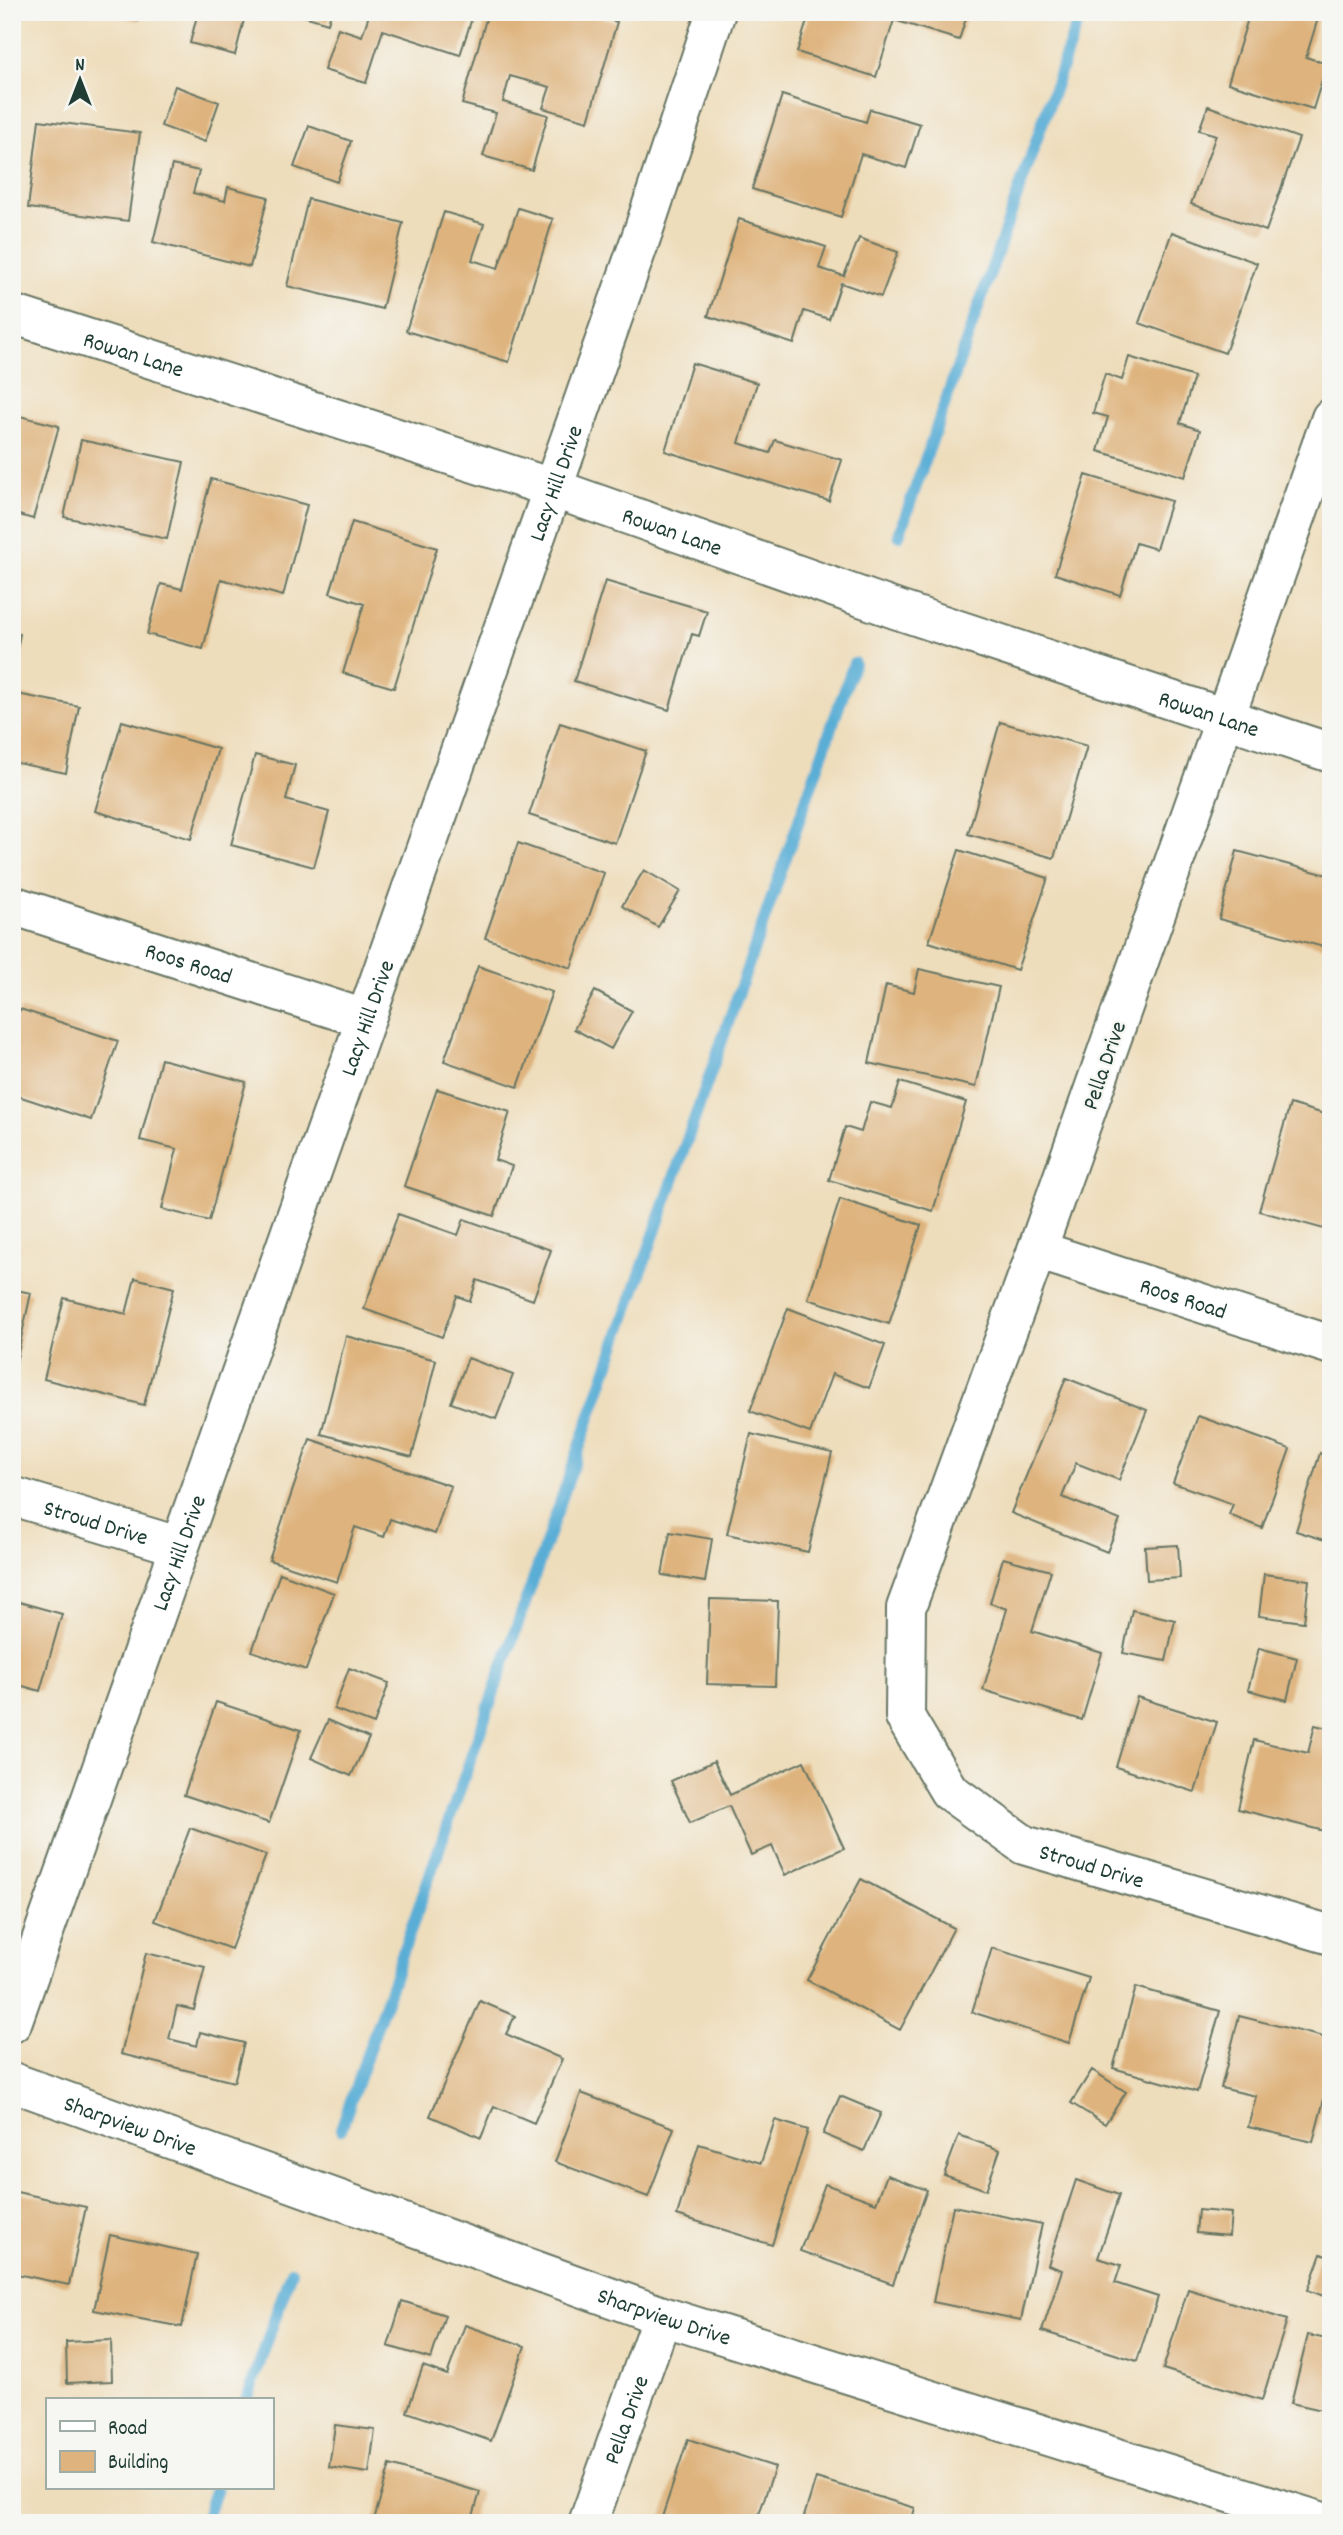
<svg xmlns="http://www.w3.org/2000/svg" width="1343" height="2535" font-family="Dekko,sans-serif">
<rect width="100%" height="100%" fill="#f6f6f2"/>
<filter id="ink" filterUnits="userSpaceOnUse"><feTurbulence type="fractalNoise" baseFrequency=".0143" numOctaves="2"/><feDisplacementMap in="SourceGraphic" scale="14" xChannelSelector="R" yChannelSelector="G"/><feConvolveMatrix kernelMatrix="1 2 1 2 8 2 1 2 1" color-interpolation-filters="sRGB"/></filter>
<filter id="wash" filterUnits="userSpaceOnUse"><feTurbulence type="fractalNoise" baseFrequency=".00686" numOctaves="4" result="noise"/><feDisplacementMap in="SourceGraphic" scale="28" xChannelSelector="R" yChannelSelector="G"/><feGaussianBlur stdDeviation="1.57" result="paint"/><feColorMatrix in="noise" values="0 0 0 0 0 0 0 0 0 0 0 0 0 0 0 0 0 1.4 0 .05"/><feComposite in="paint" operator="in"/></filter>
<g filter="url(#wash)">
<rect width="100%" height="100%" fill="#edb"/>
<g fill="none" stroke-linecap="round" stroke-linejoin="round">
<path stroke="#5aaed6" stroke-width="12" d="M899,535L1081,12
M341,2129L854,663
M247,2400L291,2271
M204,2523L216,2488"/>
</g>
<g id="blocks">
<path fill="#deb37d" d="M106,12H140L138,21Z
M198,12H246L235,55L190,43Z
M290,12H331L328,23Z
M370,12H474L460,55L383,30L366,83L324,70L338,28L362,36Z
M488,12H584L617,22L588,121L543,108L550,87L510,76L503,102L548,115L532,170L483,156L496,113L462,104Z
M810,12H968L959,40L894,20L876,77L797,52Z
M1250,12H1320L1306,57L1327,64L1313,109L1228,83Z
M175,86L219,102L205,142L161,126Z
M782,95L866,122L870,109L920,124L906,168L861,154L841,217L752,189Z
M1208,106L1299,138L1266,231L1191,204L1216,135L1199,130Z
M39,120L140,133L128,221L28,208Z
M309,126L351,141L337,182L294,167Z
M172,165L199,171L193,193L225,201L228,187L268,197L250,267L153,242Z
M308,199L403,223L382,309L287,286Z
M518,208L553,219L509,362L406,331L444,212L484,224L472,260L498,268Z
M739,219L826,247L819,268L844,276L859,238L898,252L881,297L841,283L829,319L804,311L794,344L708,316Z
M1172,232L1257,263L1225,353L1139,323Z
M1129,357L1194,377L1180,423L1200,430L1185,477L1098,451L1108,417L1093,413L1105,374L1122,380Z
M692,363L757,383L739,443L770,453L775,440L842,460L829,501L665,451Z
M12,414L59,426L33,519L12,513Z
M81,440L184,462L167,539L64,517Z
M1086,475L1171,501L1156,549L1136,543L1120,595L1055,574Z
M211,479L307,505L283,596L221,579L203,649L147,634L161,584L182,589Z
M352,522L437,548L394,688L343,673L364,604L330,593Z
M605,581L707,611L699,636L692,634L669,710L574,681Z
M12,632L20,634L14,666H12Z
M12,693L79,706L66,773L12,762Z
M122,721L218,749L191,839L95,811Z
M1000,722L1087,746L1054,858L968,834Z
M560,723L646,751L615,843L529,815Z
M255,755L295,765L286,800L329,812L314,867L231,845Z
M518,843L604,873L571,968L485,938Z
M959,850L1048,878L1017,970L929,942Z
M1237,851L1331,876V949L1219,919Z
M644,870L680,891L658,927L622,906Z
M478,966L552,992L518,1087L444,1061Z
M919,969L999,987L976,1087L869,1063L886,985L914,992Z
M595,991L632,1011L611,1049L574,1029Z
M20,1009L118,1041L91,1120L12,1094V1032Z
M161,1059L246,1082L209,1221L162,1209L177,1149L140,1140Z
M900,1082L966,1102L933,1211L829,1180L845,1127L861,1132L870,1102L892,1108Z
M437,1089L510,1112L495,1160L512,1166L494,1216L404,1186Z
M1290,1104L1331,1116V1231L1259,1211Z
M840,1199L921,1225L889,1324L808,1299Z
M398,1214L458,1235L464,1219L551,1250L533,1300L477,1280L470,1301L457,1296L442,1337L364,1309Z
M135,1278L174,1288L144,1405L44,1379L64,1298L126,1314Z
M12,1289L31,1293L13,1376H12Z
M788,1308L885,1345L869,1388L832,1374L810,1433L750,1411Z
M346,1336L436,1360L412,1457L321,1434Z
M468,1358L513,1375L496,1419L451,1403Z
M1066,1378L1147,1410L1119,1480L1076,1463L1062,1497L1120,1520L1107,1552L1011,1513Z
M1198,1416L1290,1449L1262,1528L1229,1515L1233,1504L1173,1483Z
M751,1434L832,1453L808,1552L727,1534Z
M310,1439L451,1486L435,1534L390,1519L384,1537L355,1527L337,1582L269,1560Z
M1320,1453L1331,1456V1542L1296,1531Z
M670,1532L712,1539L705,1582L662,1575Z
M1178,1545L1180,1578L1147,1580L1145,1547Z
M1003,1558L1051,1571L1032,1631L1102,1653L1082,1720L983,1690L1007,1609L990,1603Z
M280,1573L334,1593L306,1670L252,1651Z
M1264,1574L1309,1580L1304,1622L1259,1616Z
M710,1599L778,1601L775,1686L707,1684Z
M12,1600L62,1614L40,1691L12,1683Z
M1132,1610L1175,1620L1166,1661L1123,1653Z
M1259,1648L1297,1658L1287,1700L1248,1690Z
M349,1668L389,1683L374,1724L334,1709Z
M1137,1697L1217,1722L1195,1792L1116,1767Z
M216,1702L301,1730L269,1823L184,1795Z
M328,1720L369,1738L351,1776L311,1758Z
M1315,1725L1331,1729V1820L1328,1832L1238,1809L1254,1740L1308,1753Z
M714,1761L730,1795L804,1761L844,1848L785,1875L772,1846L751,1855L729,1806L690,1823L671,1781Z
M190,1828L266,1855L231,1949L155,1921Z
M861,1879L954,1928L900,2030L807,1980Z
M992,1948L1089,1978L1069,2043L972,2012Z
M146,1953L205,1967L194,2010L177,2006L169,2039L197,2046L200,2032L244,2043L234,2082L121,2054Z
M1136,1987L1220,2011L1197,2092L1113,2068Z
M480,2001L515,2016L506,2034L562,2059L534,2123L494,2106L481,2138L430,2116Z
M1239,2016L1331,2039V2072L1313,2142L1248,2127L1256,2096L1221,2088Z
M1092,2070L1126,2092L1105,2124L1071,2103Z
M581,2093L674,2128L648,2197L555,2162Z
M840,2096L881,2113L864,2151L823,2134Z
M775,2120L808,2130L772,2245L677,2215L699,2144L761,2163Z
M959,2135L1000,2150L986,2190L944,2175Z
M887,2175L927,2190L893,2284L800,2251L825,2184L876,2203Z
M1076,2180L1119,2195L1098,2258L1121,2265L1115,2283L1158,2297L1137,2361L1042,2331L1062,2270L1048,2265Z
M12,2191L86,2207L69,2285L12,2273Z
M953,2206L1042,2224L1021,2320L933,2302Z
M1198,2210L1231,2213L1229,2236L1196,2233Z
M110,2235L197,2254L182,2327L94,2310Z
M1321,2254L1331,2258V2299L1308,2290Z
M1188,2289L1287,2320L1262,2400L1163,2369Z
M402,2301L445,2315L431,2359L388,2346Z
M465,2325L525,2346L491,2441L407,2412L423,2366L447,2375Z
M1308,2335L1331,2340V2412L1291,2403Z
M111,2340L112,2381L67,2383L66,2342Z
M335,2425L375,2430L369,2473L329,2467Z
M688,2439L775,2467L756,2523H660Z
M390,2465L480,2492L471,2523H373Z
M816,2478L915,2508L911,2523H802Z"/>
</g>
</g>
<g filter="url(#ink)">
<use href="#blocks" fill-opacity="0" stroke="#677563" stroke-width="2"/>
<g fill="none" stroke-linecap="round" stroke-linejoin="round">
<g stroke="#677563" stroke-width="42">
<g id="minor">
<path id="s1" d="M12,314L552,488L898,610L1331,753"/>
<path id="s2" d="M1331,418L1037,1250L906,1608L905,1717L949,1791L1024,1845L1331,1935"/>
<path id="s3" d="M12,905L365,1019"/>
<path id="s4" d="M1037,1250L1331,1345"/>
<path id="s5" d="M12,1496L178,1546"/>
<path id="s6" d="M12,2023L643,232L716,12"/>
<path id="s7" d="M12,2082L662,2316L1326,2523"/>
<path id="s8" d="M588,2523L662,2316"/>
</g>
</g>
<use href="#minor" stroke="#fff" stroke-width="38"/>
</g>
</g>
<g text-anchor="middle" stroke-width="5" stroke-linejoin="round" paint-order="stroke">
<g font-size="23" fill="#1f3d34" stroke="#f6f6f2">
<text dy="8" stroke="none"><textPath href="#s1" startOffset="128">Rowan Lane</textPath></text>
<text dy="8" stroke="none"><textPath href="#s6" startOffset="1633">Lacy Hill Drive</textPath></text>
<text dy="8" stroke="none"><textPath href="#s1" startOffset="695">Rowan Lane</textPath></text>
<text dy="8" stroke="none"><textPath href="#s1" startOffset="1262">Rowan Lane</textPath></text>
<text dy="8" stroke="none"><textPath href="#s3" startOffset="186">Roos Road</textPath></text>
<text dy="8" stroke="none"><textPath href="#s6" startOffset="1066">Lacy Hill Drive</textPath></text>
<text transform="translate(1103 1065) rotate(-71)" y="8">Pella Drive</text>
<text dy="8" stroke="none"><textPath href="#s4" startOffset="154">Roos Road</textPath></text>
<text dy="8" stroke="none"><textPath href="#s5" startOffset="88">Stroud Drive</textPath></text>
<text dy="8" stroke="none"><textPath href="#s6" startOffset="499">Lacy Hill Drive</textPath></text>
<text dy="8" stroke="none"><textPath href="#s2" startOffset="1622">Stroud Drive</textPath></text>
<text dy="8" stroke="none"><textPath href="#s7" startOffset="126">Sharpview Drive</textPath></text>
<text dy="8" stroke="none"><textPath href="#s7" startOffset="693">Sharpview Drive</textPath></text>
<text dy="8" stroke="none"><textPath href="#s8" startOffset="110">Pella Drive</textPath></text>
</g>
</g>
<rect width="1343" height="2535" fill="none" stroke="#f6f6f2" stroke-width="42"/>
<rect x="46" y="2398" width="228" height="91" fill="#f6f6f2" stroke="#a0aca6" stroke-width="2"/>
<rect x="60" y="2421" width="35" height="10" fill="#ffffff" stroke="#a0aca6" stroke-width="2"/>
<text x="108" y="2434" font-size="21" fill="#1f3d34">Road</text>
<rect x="60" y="2451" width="35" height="21" fill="#deb37d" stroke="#a0aca6" stroke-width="2"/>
<text x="108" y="2468" font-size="21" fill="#1f3d34">Building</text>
<g transform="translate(80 80)" stroke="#f6f6f2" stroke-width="5" paint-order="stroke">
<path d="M0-5L12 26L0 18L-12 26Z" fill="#1f3d34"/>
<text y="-10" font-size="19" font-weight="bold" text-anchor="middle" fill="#1f3d34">N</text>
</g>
</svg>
